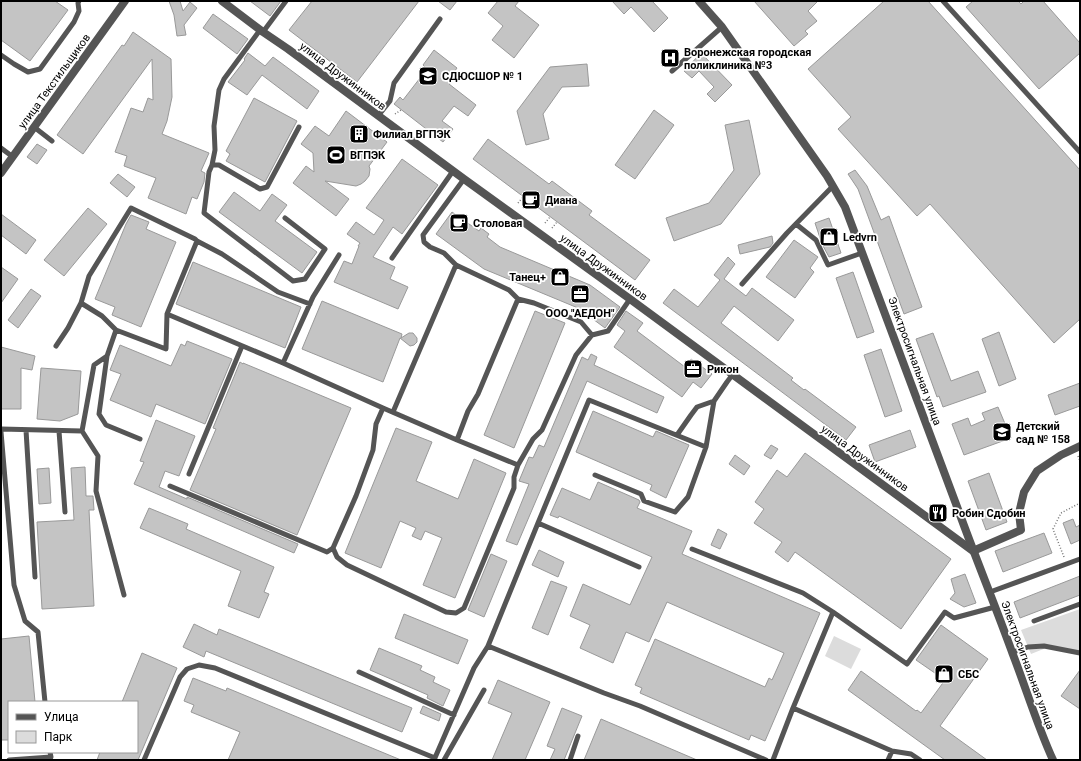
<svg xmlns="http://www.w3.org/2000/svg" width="1081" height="761" font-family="Roboto,sans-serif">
<rect width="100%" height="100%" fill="#fff"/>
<path fill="#dcdcdc" d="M1080,609V652L1046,648L1031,654L1021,630Z
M834,636L861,649L851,669L825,656Z"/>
<path fill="#c4c4c4" stroke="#999" d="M1,1H55L68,10L30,61L1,40Z
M169,1H180L183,11L190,2L197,8L184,25L186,35L177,36L174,15Z
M250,1H281L270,16Z
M312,1H419L357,82L289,30Z
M438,1H457L450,10Z
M498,1H519L515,6L539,25L514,58L492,40L503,26L488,13Z
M612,1H652L668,18L654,32L631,7L624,14Z
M754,1H818L808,11L817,21L805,31L808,34L794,46Z
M884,1H928L1080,170V319L1054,343L930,204L917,216L838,129L851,117L808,69Z
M973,1H1018L1021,4L1024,1H1043L1080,43V53L1039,89L966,7Z
M213,14L248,39L237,54L203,28Z
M133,32L171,59L172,97L167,121L162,134L209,153L201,171L205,173L204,182L197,199L192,197L186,214L148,198L156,178L124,166L127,156L115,152L131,108L143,112L148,98L153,100L152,59L83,154L57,135L122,45L124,46Z
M434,50L457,68L452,75L455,77L449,84L476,105L468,116L454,106L442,121L453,129L443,142L394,104L400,97L403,100L427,69L423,65Z
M248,53L265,66L273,57L319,91L307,109L262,75L247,95L228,82L245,60L244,59Z
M701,53L732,85L715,102L707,94L714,87L699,71L692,78L684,71Z
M587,64L589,86L562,87L543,114L549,139L526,145L517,111L550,67Z
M254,98L297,121L265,182L226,161L230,154L226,151Z
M654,110L674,125L635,179L615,165Z
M346,111L387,142L369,166L370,169L369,176L365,181L361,184L356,186L325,181L349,199L336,216L293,183L306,166L314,172L313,153L301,144L315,126L329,136Z
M749,120L760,174L721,224L674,241L666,218L709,203L734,170L725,125Z
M488,139L549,184L552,181L592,211L589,215L650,260L635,280L473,159Z
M37,144L47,150L37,164L27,157Z
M402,159L438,185L402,234L393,227L373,257L395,267L390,279L408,287L398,309L334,282L344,261L352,264L359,246H358L360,243L347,234L356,222L374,235L384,220L366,208Z
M855,170L867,186L881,220L889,216L922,307L904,314L858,189L848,174Z
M118,174L135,187L127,197L110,183Z
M234,192L260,211L272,194L287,205L275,221L317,252L302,273L219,212Z
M88,208L107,224L64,276L44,260Z
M452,212L479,231L481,228L489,234L487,237L500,247L590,285L620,307L605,328L578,308L484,269L436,234Z
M1,214L36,240L26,254L1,235Z
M131,215L149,222L146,229L176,242L141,327L112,315L115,307L95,299L126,224Z
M829,218L841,253L829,257L822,244L815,223Z
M772,236L773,243L770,247L740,254L738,245Z
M794,240L818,257L810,268L814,272L795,298L766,277Z
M728,257L735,264L724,279L746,296L752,288L794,320L778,341L734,306L721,323L793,378L791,380L804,390L805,389L856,427L846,440L663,303L674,289L698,307L720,280L714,275Z
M193,262L301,307L285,348L176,304Z
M1,267L18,279L1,303Z
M853,272L874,332L857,338L836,278Z
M31,289L41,296L18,328L8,320Z
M322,301L402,334L401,338L409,333H413L417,338V342L414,345L410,346L400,338L383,382L302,349Z
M535,311L565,323L514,448L484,435Z
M626,311L643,323L637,331L685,367L691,359L712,374L701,388L693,382L682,397L614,347L625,331L617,325Z
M999,332L1016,379L999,386L982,339Z
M933,333L951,381L978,371L986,392L943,407L939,396L937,397L916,339Z
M187,341L232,359L205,424L156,404L151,417L110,400L121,374L110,370L120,345L171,366L181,344L185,346Z
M1,347L35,356L32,370L21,368V409H1Z
M881,349L902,411L885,417L864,355Z
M591,354L597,357L594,365L664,397L657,413L587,381L517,545L506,541L529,484L519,481L529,457L533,458L539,445L544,447L582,357L588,360Z
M240,362L243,364V363L351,408L297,535L190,490L216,429L213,428Z
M41,368L81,371L78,414L60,421L37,419Z
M1080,383V406L1055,415L1048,395Z
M998,407L1011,438L964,455L952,424L968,418L971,426L985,420L982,413Z
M593,411L653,437L656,431L689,445L666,498L650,490L652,485L576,452Z
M156,420L195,436L179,476L165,471L159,487L187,499V497L298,544L294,553L134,484L144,462L140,461Z
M396,428L432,442L416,481L458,499L474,459L506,473L455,598L423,585L442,538L425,531L421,540L412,536L416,528L400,521L381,568L345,553Z
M910,430L916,447L875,462L869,445Z
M771,445L778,449L771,459L764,455Z
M805,453L951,559L901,629L795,552L788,562L775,552L782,542L754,523L764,509L755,502L777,470L787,477Z
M735,455L750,466L744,475L729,464Z
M85,467L86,496H93L94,510H89L94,606L42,609L37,522L74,520L71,468Z
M49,468L51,503L39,504L37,469Z
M989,473L1007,522L986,530L968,481Z
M598,482L639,500L640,502L637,508L692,531L682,554L820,613L765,741L751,735L749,740L640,693L642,688L635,685L655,639L765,687L769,678L772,680L784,653L667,602L649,642L626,632L613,663L580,648L590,625L570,616L583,584L630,605L652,557L559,516L558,518L550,515L562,488L590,500Z
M149,508L188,524L186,529L274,567L264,592L269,594L259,618L228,606L241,571L140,528Z
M1073,519L1076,527L1080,525V540L1071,544L1063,523Z
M718,529L727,534L720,549L711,545Z
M1044,533L1052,553L1003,572L995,551Z
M539,550L564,562L558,577L532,565Z
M491,554L507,561L484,617L468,610Z
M965,574L976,603L964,607L950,599L955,593L951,579Z
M1080,576V595L1020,618L1014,602Z
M551,581L567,587L548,635L532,628Z
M404,614L468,640L458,664L395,638Z
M194,624L217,635L219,629L412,708L402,732L206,651L204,657L183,647Z
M941,625L988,659L940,726L987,760H945L848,690L861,671L916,711L917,710L921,713L945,680L916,660Z
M29,636L35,702H9V740H1V639Z
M379,648L422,666L420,670L435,677L433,682L450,690L443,706L427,698L428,695L370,670Z
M142,653L177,668L138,760H97L100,752H137V702H122Z
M1080,670V709L1061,696Z
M193,678L226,691L227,688L401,760H228L240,732L191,712L194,705L184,701Z
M498,680L550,702L525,760H492L512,713L488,703Z
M423,706L441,714L439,721L420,713Z
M562,708L582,716L564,760H550L555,749L547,746Z
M601,719L697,760H584Z"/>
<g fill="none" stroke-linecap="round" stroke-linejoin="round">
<path stroke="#777" stroke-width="1.5" stroke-dasharray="1 2" stroke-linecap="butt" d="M395,114L401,110
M518,203L523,197
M545,223L550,217
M474,228L477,217
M552,228L557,222
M1078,456L1080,461
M1064,557L1053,529L1061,513L1080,503"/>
<path stroke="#555" stroke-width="5" d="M943,1L1080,152
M260,30L224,79L219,90L214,126L215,150L212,165L209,172L204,213L293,281L305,279L325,249L285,218
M263,32L286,1
M1,55L14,64L28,72L40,69L74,22L79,11L78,3L79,1
M672,71L722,27
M378,116L390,101L394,83L440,19
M34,127L52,141
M1,148L13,157
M212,165H219L260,189L267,187L299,127
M796,224L816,240L828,265L862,253
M197,241L167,314L166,349L116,330L102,316L81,303L89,276L131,208L195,239L197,241L222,254L278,292L310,304
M392,258L453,171
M456,265L444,253L430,247L424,242L423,235L464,179
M742,284L787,233L833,186
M167,314L283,363L383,408
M116,330L107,356L94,365L82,431L98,456L96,491L124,595
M592,335L581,322L534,303L518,299L478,394L468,411L457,440L383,408L376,424L373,450L356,496L333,548L337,557L347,565L446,612L456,613L464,608L514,488V477L518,465L533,439L542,430L576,355L592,335L608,331L630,299
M56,346L68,328L81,303
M107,356L99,414L106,425L140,439
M283,363L313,297L339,255
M393,412L456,265L509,290L518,299
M1,429L82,431
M26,430L35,577
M59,431L65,512
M1,432L14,585L25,621L38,632L45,702
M677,435L691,415L697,407L714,401
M457,440L518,465
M706,447L714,401L727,382L733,374
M189,474L242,346
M170,486L327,552L333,548
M538,523L639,567
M692,549L803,593L833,612
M990,592L1080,559
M1034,621L1080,604
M488,646L604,693L640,706L766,760
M1013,652L1028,647L1044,646L1080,653
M359,672L454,715
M793,708L892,751L911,754L920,760
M9,760L51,757L50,752
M144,760L180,677L187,669L199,665L215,668L435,758
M434,760L474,668L488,646L538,523L589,400L706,447L688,497L675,512L644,501L641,494L595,475
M444,760L484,690
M570,760L578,736
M773,760L793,708L833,612L907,664L945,612L954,618L995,607
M888,760L892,751"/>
<path stroke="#555" stroke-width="8" d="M222,1L263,32L288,49L464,179L630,299L973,551L1021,530L1019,513L1024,492L1037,471L1061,455L1080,446
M1,173L125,1"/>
<path stroke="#555" stroke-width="8" d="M699,1L722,27L827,176L845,207L959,512C976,559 995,605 1012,652C1026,688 1037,725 1053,760"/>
</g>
<defs>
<g id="hospital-square" transform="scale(1)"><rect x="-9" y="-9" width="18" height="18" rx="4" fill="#000" stroke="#fff"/><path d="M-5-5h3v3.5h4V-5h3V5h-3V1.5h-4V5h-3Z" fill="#fff"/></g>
<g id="school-square" transform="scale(1)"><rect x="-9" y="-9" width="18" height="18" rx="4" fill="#000" stroke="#fff"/><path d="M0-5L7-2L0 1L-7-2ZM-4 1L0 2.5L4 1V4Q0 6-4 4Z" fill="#fff"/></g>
<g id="building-square" transform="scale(1)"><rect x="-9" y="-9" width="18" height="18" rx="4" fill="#000" stroke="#fff"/><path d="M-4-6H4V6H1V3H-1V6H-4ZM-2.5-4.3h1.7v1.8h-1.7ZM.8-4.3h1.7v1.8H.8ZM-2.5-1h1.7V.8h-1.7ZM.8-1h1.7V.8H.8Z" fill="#fff"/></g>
<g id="stadium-square" transform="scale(1)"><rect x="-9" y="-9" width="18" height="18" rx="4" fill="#000" stroke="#fff"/><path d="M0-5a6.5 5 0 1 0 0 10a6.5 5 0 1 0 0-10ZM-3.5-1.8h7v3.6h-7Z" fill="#fff"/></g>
<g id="cafe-square" transform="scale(1)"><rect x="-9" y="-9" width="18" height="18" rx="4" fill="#000" stroke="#fff"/><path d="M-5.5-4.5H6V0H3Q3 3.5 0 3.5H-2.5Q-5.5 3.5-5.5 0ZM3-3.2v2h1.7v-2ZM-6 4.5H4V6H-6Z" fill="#fff"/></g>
<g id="shop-square" transform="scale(1)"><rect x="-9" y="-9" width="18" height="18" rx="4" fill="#000" stroke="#fff"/><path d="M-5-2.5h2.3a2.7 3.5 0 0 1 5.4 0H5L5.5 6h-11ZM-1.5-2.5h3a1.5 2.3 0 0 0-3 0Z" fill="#fff"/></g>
<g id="office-square" transform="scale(1)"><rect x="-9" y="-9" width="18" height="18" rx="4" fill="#000" stroke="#fff"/><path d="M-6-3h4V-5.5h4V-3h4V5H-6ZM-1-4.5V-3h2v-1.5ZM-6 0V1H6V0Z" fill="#fff"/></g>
<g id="restaurant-square" transform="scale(1)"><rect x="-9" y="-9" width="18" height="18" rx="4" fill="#000" stroke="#fff"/><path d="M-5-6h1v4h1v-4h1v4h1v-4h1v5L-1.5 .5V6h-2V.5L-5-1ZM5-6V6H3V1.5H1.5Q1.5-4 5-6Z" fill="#fff"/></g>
</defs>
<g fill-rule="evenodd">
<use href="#hospital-square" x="670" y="58"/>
<use href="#school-square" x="428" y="76"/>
<use href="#building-square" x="359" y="134"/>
<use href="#stadium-square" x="336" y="155"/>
<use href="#cafe-square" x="531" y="200"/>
<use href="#cafe-square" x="459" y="223"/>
<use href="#shop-square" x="829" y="237"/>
<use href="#shop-square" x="560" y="277"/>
<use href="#office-square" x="580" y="294"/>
<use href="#office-square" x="693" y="369"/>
<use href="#school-square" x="1002" y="432"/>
<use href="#restaurant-square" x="938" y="513"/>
<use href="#shop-square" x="944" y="674"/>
</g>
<g text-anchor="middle" stroke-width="3.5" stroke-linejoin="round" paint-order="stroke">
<g font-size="11" font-weight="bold" fill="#000" stroke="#fff" text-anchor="start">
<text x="684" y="56">Воронежская городская<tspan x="684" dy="13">поликлиника №3</tspan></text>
<text x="442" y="80">СДЮСШОР № 1</text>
<text x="373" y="138">Филиал ВГПЭК</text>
<text x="350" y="159">ВГПЭК</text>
<text x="545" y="204">Диана</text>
<text x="473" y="227">Столовая</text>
<text x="843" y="241">Ledvrn</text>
<text x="546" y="281" text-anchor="end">Танец+</text>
<text x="580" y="317" text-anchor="middle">ООО "АЕДОН"</text>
<text x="707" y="373">Рикон</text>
<text x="1016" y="430">Детский<tspan x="1016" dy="13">сад № 158</tspan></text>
<text x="952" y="517">Робин Сдобин</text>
<text x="958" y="678">СБС</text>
</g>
<g font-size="11" fill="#000" stroke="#fff">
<text transform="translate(343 76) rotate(37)" y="4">улица Дружинников</text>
<text transform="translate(54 81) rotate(-54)" y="4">улица Текстильщиков</text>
<text transform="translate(604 267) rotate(36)" y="4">улица Дружинников</text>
<text transform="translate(915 361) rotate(70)" y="4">Электросигнальная улица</text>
<text transform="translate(865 458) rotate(36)" y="4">улица Дружинников</text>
<text transform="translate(1028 665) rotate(70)" y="4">Электросигнальная улица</text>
</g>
</g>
<rect width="1081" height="761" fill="none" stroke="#000000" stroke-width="4"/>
<rect x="8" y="701" width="130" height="52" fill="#ffffff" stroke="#999999"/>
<rect x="16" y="714" width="20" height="6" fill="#555555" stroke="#999999"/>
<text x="44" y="721" font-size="12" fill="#000000">Улица</text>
<rect x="16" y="731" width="20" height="12" fill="#dcdcdc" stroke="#999999"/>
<text x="44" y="741" font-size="12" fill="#000000">Парк</text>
</svg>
